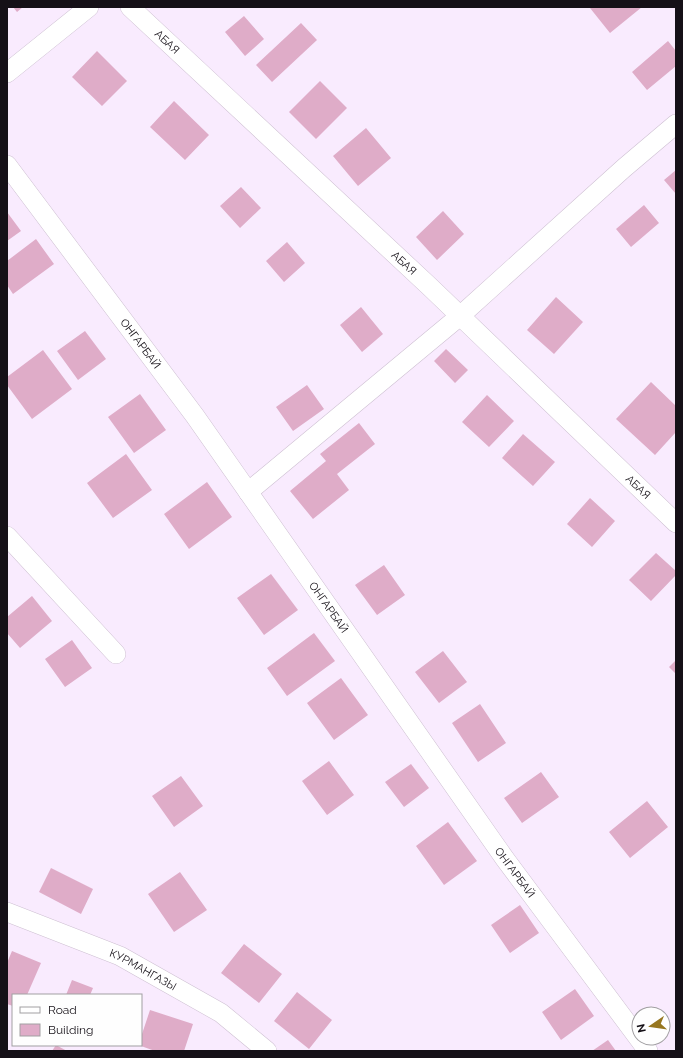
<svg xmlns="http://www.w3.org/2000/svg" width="683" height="1058" font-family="Raleway,sans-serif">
<rect width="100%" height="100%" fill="#f9ebfe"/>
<path fill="#dfacc8" d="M13,7H23L17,12Z
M591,7H642L610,33L590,8Z
M244,16L264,39L245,56L225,32Z
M301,23L317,40L272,82L256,65Z
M668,41L676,51V66L647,90L632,72Z
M97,51L127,81L102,106L72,77Z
M320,81L347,108L316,139L289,112Z
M174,101L209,135L185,160L150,127Z
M366,128L391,158L358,186L333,156Z
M676,170V194L664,180Z
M241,187L261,208L240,228L220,206Z
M644,205L659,223L631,247L616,229Z
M443,211L464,234L437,260L416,237Z
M7,212L21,231L7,241Z
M36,239L54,264L13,294L7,285V261Z
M287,242L305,263L284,282L266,261Z
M556,297L583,322L554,354L527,330Z
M361,307L383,334L362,352L340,325Z
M85,331L106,359L78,380L57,351Z
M446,349L468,370L455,383L434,361Z
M43,350L72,389L32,419L7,385V377Z
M651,382L676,406V432L655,455L616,419Z
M307,385L324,409L293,431L276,407Z
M140,394L166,430L134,453L108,417Z
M487,395L514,421L489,447L462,422Z
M359,423L375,444L337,474L349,490L313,519L290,491L326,461L320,454Z
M523,434L555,462L533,486L502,458Z
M126,454L152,490L113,518L87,483Z
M207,482L232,517L189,549L164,514Z
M590,498L615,521L592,547L567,524Z
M656,553L676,571V575L651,601L629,580Z
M384,565L405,595L377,615L355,585Z
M271,574L298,610L264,635L237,598Z
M32,596L52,621L20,648L7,633V617Z
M314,633L335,661L287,696L267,668Z
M72,640L92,668L65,687L45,659Z
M443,651L467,682L439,703L415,672Z
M676,660V674L669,667Z
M341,678L368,715L334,740L307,703Z
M480,704L506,743L478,762L452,723Z
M329,761L354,795L327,815L302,781Z
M411,764L429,788L404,807L385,782Z
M541,772L559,797L522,823L504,798Z
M181,776L203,806L174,827L152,796Z
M647,801L668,827L630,858L609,832Z
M448,822L477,861L444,885L416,846Z
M51,868L93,889L81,914L39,892Z
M180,872L207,910L174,932L148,894Z
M520,905L539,933L510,953L491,925Z
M244,944L282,974L259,1003L221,973Z
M12,951L41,963L27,995H13V1006L7,1004V963Z
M72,980L93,988L90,995H66Z
M575,989L594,1016L561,1040L542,1012Z
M297,992L332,1020L309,1049L274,1021Z
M150,1010L193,1024L184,1051H155L141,1046V1037Z
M608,1040L616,1051H592Z
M56,1045L67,1051H52Z"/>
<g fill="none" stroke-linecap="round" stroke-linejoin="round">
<g stroke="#cec0d2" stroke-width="20">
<g id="minor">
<path id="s1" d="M130,7L429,286L676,523"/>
<path d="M7,73L89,7"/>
<path id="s2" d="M7,165L195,416L505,859L648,1051"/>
<path d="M248,492L460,316L624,168L676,124"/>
<path d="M7,536L116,654"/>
<path id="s3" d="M7,912L120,956L221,1013L267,1051"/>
</g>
</g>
<use href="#minor" stroke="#fff" stroke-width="19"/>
</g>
<g text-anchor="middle" stroke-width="4" stroke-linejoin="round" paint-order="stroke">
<g font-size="11" fill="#151017" stroke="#fefefe">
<text dy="4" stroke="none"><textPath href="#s1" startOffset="51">АБАЯ</textPath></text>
<text dy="4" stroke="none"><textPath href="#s1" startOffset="375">АБАЯ</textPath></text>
<text dy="4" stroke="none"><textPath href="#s2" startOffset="223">ОНГАРБАЙ</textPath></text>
<text dy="4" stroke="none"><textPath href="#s1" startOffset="699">АБАЯ</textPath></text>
<text dy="4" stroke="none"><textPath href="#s2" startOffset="547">ОНГАРБАЙ</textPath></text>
<text dy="4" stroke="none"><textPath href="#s2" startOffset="871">ОНГАРБАЙ</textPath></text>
<text dy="4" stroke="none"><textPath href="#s3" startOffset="148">КУРМАНГАЗЫ</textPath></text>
</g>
</g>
<rect width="683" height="1058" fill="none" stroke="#151017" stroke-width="16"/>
<rect x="12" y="994" width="130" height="52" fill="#fefefe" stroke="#a19fa2"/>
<rect x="20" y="1007" width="20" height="6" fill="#ffffff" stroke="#a19fa2"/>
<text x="48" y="1014" font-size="12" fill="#151017">Road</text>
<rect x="20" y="1024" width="20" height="12" fill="#dfacc8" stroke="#a19fa2"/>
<text x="48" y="1034" font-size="12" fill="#151017">Building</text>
<g transform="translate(651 1026) rotate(257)"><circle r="19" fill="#fefefe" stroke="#a19fa2"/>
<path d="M0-3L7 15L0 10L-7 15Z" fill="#97761f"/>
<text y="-6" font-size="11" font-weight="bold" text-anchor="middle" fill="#151017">N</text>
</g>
</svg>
